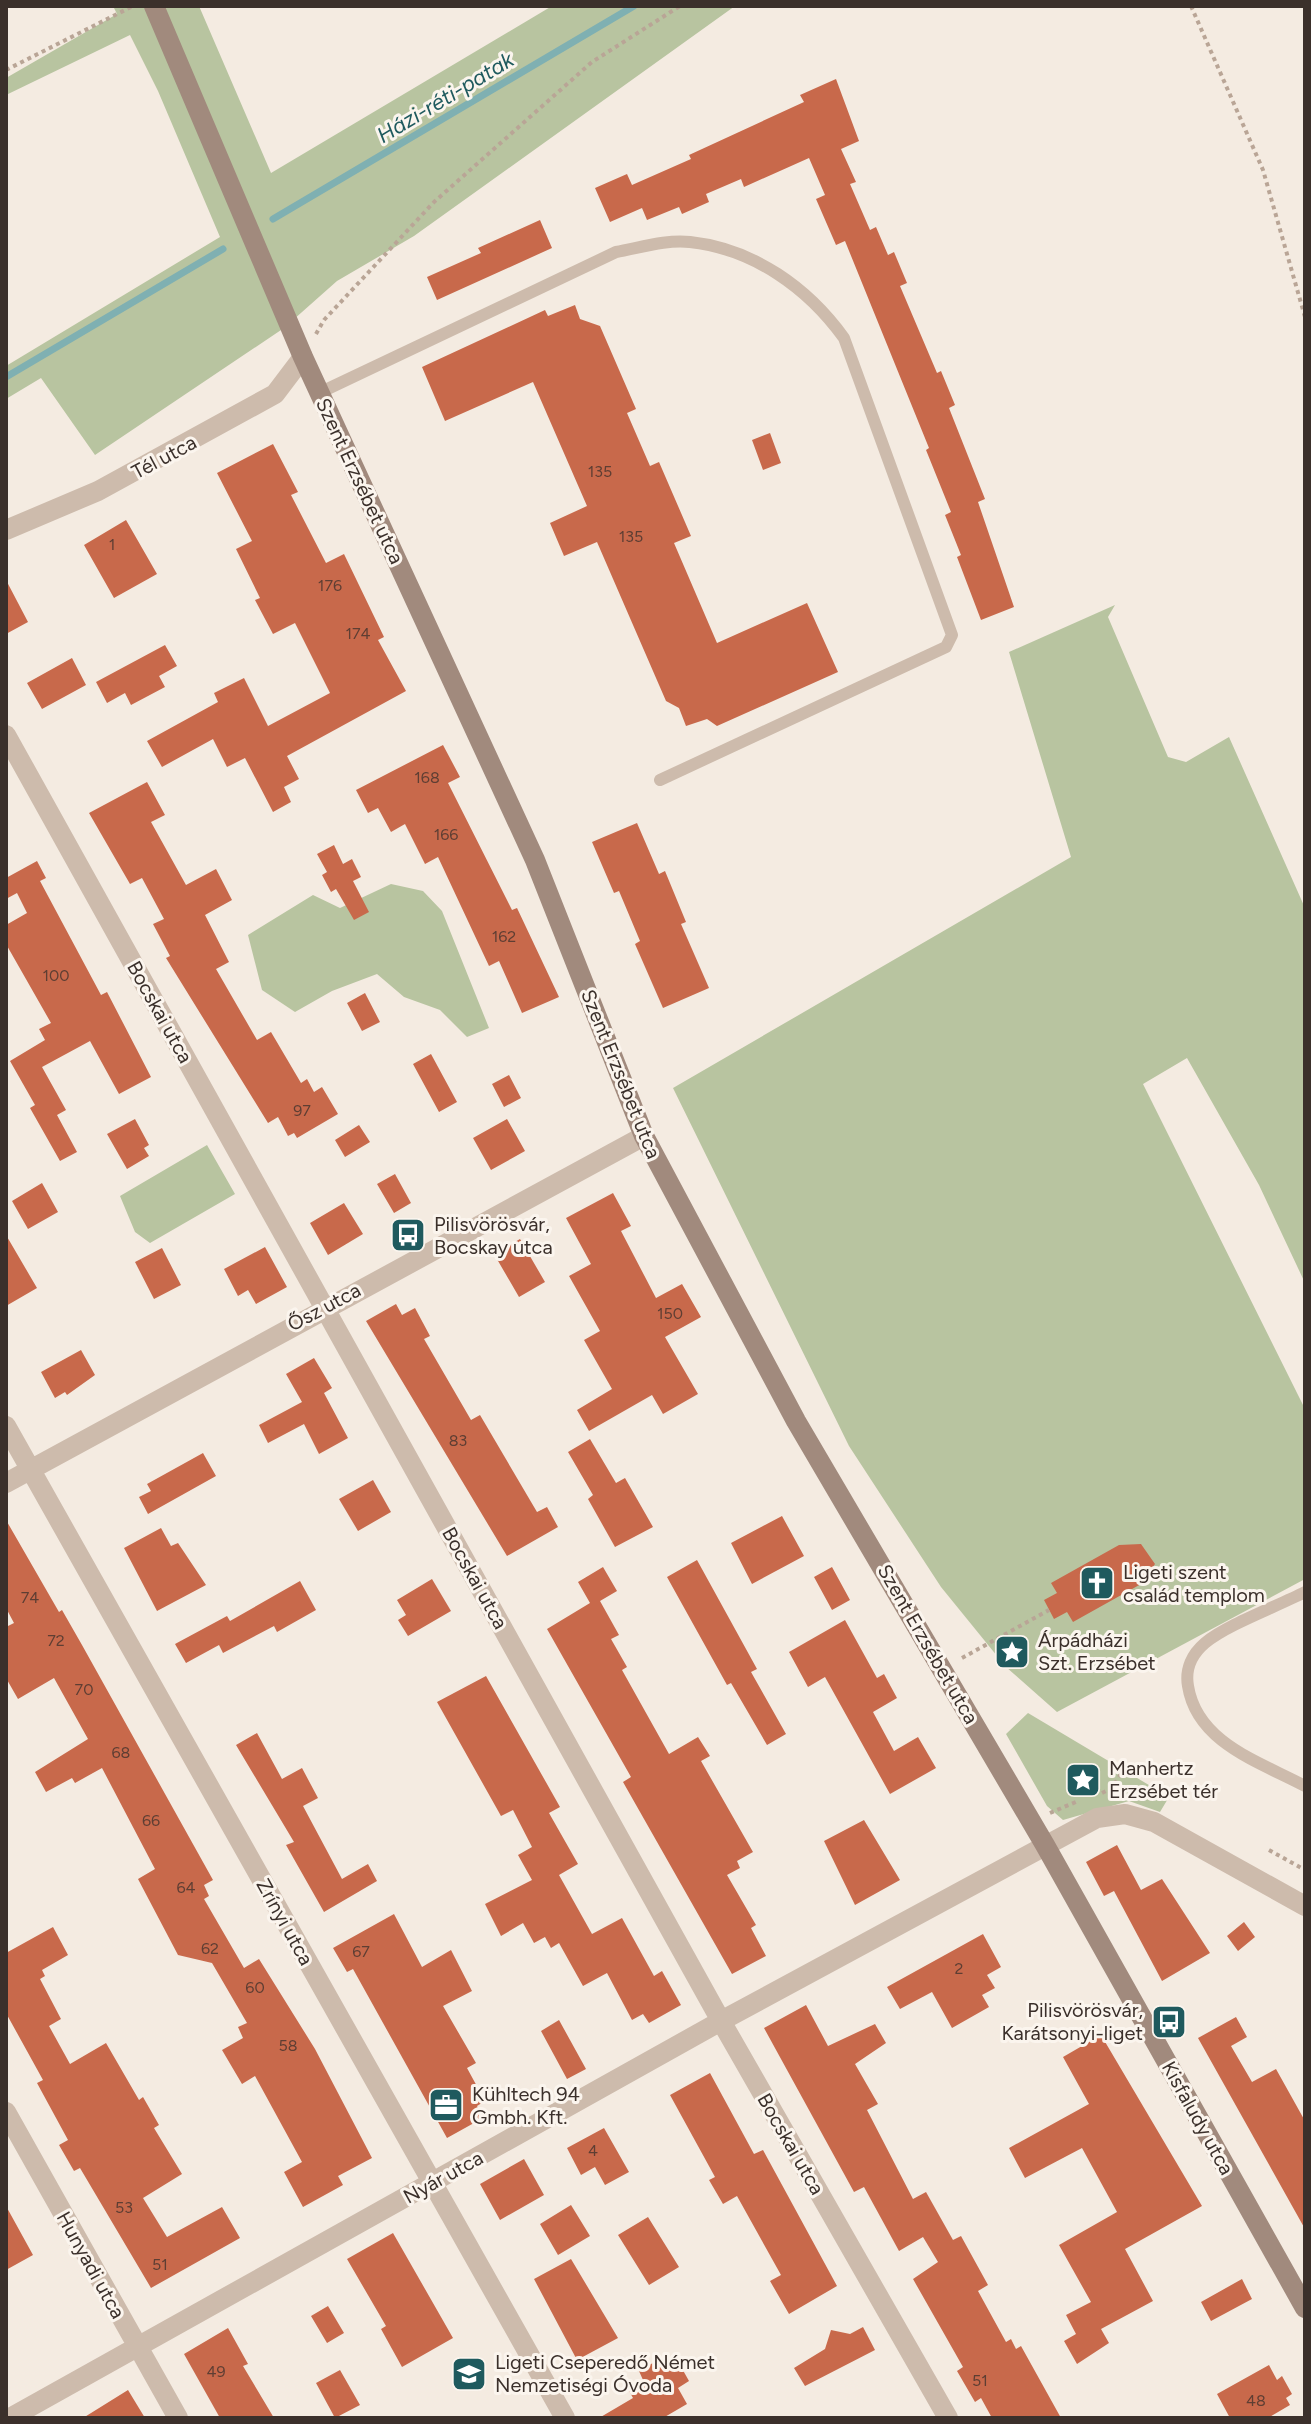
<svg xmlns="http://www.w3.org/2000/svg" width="1311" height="2424" font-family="Figtree,sans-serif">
<rect width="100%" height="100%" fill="#f4ebe1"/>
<path fill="#b8c4a0" d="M113,6H199L271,173L552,6H735L414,236L337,281L284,328L95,455L41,378L6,399V366L220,237L158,91L130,35L6,95V78L117,14Z
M1115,605L1108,617L1168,757L1186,762L1229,737L1305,908V1283L1259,1185L1187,1058L1143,1084L1305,1409V1579L1057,1712L1006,1667L941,1587L849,1446L673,1088L1071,857L1009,652Z
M391,884L423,891L442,911L489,1028L467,1037L440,1010L404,997L377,974L332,991L295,1012L262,990L248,935L313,895L340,908Z
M207,1145L235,1194L150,1243L135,1232L120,1196Z
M1028,1713L1169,1797L1160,1812L1129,1801L1063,1820L1047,1806L1006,1734Z"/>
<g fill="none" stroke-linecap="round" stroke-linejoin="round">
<path stroke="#7fb0b2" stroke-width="7" d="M273,219L634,6
M6,377L223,249"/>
</g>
<path fill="#c8694b" d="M836,79L859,141L841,149L856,182L850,184L870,230L876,227L888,255L894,252L907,283L900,286L937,373L941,371L955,405L949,408L985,499L978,502L1014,607L981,620L957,557L961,555L945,515L951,512L926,450L929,448L845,241L836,245L816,199L825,195L809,158L744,187L741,179L706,194L709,202L682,214L679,207L647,220L642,208L610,222L595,188L627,174L632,185L691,159L689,155L804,102L800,95Z
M540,220L552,248L437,300L427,277L481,253L478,248Z
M575,305L580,319L600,326L636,409L627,413L650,466L659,462L691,536L674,543L717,643L807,603L838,672L717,726L707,719L686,726L679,708L666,701L597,542L564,556L550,523L587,506L533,382L445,421L422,367L545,310L548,316Z
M770,433L781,463L763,470L752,440Z
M273,444L298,492L291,495L326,563L344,554L384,637L378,640L406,691L287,756L299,779L284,787L291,802L273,812L245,758L227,767L213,739L162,767L147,741L218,702L214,693L244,678L268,726L330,693L295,623L273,634L255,600L260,598L236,549L252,541L217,473Z
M126,520L157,574L114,598L84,545Z
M6,580L28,622L6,634Z
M165,645L177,666L159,676L165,687L131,705L125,693L107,703L96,682Z
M72,658L86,685L42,709L27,683Z
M443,745L460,777L448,783L512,910L517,908L559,997L522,1013L499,961L489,966L438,857L425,864L405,824L391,832L378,808L368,813L356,790Z
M147,782L165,815L151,822L186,885L216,869L232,900L205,915L229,962L216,969L257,1040L271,1032L301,1083L307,1079L314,1092L322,1087L338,1114L297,1138L294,1133L288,1136L278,1117L268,1123L166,958L170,956L153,924L164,919L142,878L130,884L89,813Z
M637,823L659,874L665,871L686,922L681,924L709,988L663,1008L635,944L640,941L619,891L614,893L592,842Z
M334,845L343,864L352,859L361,877L353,881L369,912L354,920L336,889L331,892L322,875L327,872L317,854Z
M37,861L46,878L40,881L101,995L107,992L151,1077L119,1094L90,1041L42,1067L66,1110L57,1115L77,1152L60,1161L30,1108L35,1105L10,1061L45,1040L39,1029L51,1023L6,944V925L27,913L17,893L6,899V878Z
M365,993L380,1022L362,1031L347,1003Z
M431,1054L457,1102L439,1112L413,1064Z
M509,1075L521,1098L504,1107L492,1084Z
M135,1119L149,1145L144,1148L149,1156L127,1169L107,1134Z
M507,1119L525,1151L491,1170L473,1138Z
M359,1125L370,1142L345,1157L335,1140Z
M395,1174L411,1203L394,1213L377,1184Z
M42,1183L58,1212L28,1229L12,1201Z
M613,1193L631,1226L621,1231L656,1298L682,1284L701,1317L665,1337L698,1394L663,1414L652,1395L589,1431L577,1410L612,1389L584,1340L600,1331L569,1276L591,1264L566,1218Z
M344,1203L363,1234L328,1255L310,1223Z
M6,1235L37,1288L6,1306Z
M520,1239L545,1282L519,1297L494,1254Z
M265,1247L287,1287L256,1304L248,1290L238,1296L224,1269Z
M162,1248L181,1285L154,1299L135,1262Z
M396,1304L402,1315L415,1308L430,1336L424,1339L471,1420L480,1415L537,1512L547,1507L558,1527L507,1556L366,1321Z
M81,1350L95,1375L67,1395L65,1392L55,1398L41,1372Z
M314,1358L332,1388L324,1393L348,1438L319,1454L304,1424L268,1443L259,1425L302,1402L286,1374Z
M590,1439L616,1483L625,1478L653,1527L615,1547L588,1499L593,1495L568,1452Z
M203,1453L216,1476L148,1514L139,1497L151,1491L147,1484Z
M373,1480L391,1512L358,1531L339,1499Z
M782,1516L804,1556L752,1584L731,1543Z
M6,1520L59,1612L62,1610L82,1645L213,1880L204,1885L209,1896L204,1899L244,1968L259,1959L315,2049L372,2158L338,2176L343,2185L303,2207L284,2172L302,2162L255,2076L242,2084L222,2050L243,2038L238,2027L247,2023L212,1963L178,1955L138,1879L155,1869L102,1768L75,1783L72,1778L46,1792L35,1772L88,1739L54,1678L18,1699L6,1678V1627L14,1623L6,1608Z
M161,1528L171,1546L178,1543L206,1585L157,1611L124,1548Z
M1141,1544L1155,1564L1141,1584L1073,1622L1067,1612L1054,1619L1044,1600L1057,1593L1051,1583L1119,1545Z
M697,1560L757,1669L751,1672L786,1734L767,1745L731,1683L727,1685L667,1577Z
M603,1567L617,1591L600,1601L619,1635L611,1639L627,1667L622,1670L669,1754L698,1737L710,1756L701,1761L753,1852L737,1861L740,1868L727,1875L756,1925L751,1928L766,1956L732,1974L623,1782L631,1777L547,1629L590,1603L578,1582Z
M832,1567L850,1600L832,1610L814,1577Z
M432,1579L451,1611L408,1636L398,1620L406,1615L397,1600Z
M300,1581L316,1610L277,1632L274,1626L223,1653L219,1645L186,1663L175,1644L227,1616L230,1621Z
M845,1620L877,1678L884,1674L897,1698L873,1712L894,1751L918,1737L936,1768L890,1794L825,1677L808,1687L789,1652Z
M486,1676L560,1807L549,1813L578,1864L559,1875L592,1934L622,1918L654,1976L662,1971L681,2005L649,2023L643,2014L632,2020L607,1973L583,1986L559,1943L551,1948L545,1937L534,1943L523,1923L501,1936L485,1904L532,1880L518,1855L532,1847L513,1810L501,1816L437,1702Z
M257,1733L282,1779L302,1768L318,1798L303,1806L342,1879L368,1864L377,1881L324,1912L286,1845L294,1842L236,1745Z
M864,1820L900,1880L855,1905L824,1841Z
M1117,1845L1141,1890L1162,1879L1210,1953L1162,1981L1114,1891L1104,1896L1086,1862Z
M394,1914L422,1967L451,1950L472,1991L443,2006L476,2063L467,2068L485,2101L477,2106L483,2118L447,2138L353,1969L347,1972L333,1948Z
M1244,1922L1255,1937L1238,1951L1227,1936Z
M53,1927L68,1955L42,1970L45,1976L40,1979L61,2019L49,2026L70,2064L106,2043L139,2100L143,2097L159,2125L154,2128L182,2174L143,2198L167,2237L222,2207L240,2238L151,2288L80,2168L74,2171L59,2145L68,2140L37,2083L43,2080L6,2013V1953Z
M983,1934L1001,1967L987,1975L995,1988L982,1995L989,2007L952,2028L932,1992L900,2009L887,1987Z
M806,2005L828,2046L875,2024L886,2043L855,2064L878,2104L867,2110L913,2199L926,2192L953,2240L961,2236L988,2285L978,2291L1006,2342L1011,2339L1016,2349L1021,2346L1061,2418H992L981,2398L975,2402L957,2371L963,2367L913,2279L938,2262L923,2237L899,2251L864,2187L854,2192L764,2028Z
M1236,2017L1247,2037L1231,2046L1252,2082L1276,2069L1305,2121V2229L1198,2038Z
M559,2020L586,2069L567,2079L541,2031Z
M1101,2035L1202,2206L1125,2249L1153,2301L1101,2329L1109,2343L1077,2364L1064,2341L1076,2334L1066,2315L1091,2302L1059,2245L1117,2212L1082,2148L1025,2178L1009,2148L1089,2104L1063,2057Z
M710,2073L754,2154L763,2150L837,2286L789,2314L770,2281L781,2275L737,2196L723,2204L709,2180L715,2177L670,2095Z
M604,2128L629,2172L605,2185L595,2167L581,2175L567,2148Z
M524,2159L544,2195L500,2220L480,2184Z
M571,2205L590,2236L558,2255L540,2224Z
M6,2206L33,2255L6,2270Z
M648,2217L679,2267L649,2285L618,2235Z
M393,2233L453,2338L402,2367L381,2329L386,2326L347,2259Z
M571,2259L618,2338L577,2360L534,2279Z
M1242,2279L1252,2299L1211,2321L1201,2302Z
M328,2306L344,2333L327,2343L311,2316Z
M863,2327L875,2350L805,2386L794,2368L825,2349L831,2330L850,2334Z
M228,2328L248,2364L243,2366L274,2418H220L184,2354Z
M663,2357L671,2370L680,2365L689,2381L678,2388L687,2404L663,2418H599L633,2398L628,2389L643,2380L639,2371Z
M1269,2365L1277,2380L1282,2376L1292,2394L1286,2398L1290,2405L1268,2418H1230L1217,2394Z
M340,2370L360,2405L335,2418L316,2383Z
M128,2390L145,2418H83Z"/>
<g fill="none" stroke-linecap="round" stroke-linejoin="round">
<path stroke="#b9a596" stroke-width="4" stroke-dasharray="4 4" stroke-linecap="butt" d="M1191,6L1263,170L1305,317
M6,70L133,6
M316,334L324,320L434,202L592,62L680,6
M962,1658L1049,1610
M1102,1793L1112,1788L1126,1766
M1050,1813L1078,1801
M1269,1850L1305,1870"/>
<path stroke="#cdbbac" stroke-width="12" d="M319,393L616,252C639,248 667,239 690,242C754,249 808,288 844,338L952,635L946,647L660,780
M1305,1592C1278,1606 1226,1625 1205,1643C1192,1654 1185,1669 1188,1686C1197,1743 1260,1762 1305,1786"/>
<path stroke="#cdbbac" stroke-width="20" d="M6,530L98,491L275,394L303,357
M6,735L721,2021L948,2418
M6,1426L565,2418
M6,1483L644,1136
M6,2112L178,2418
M10,2418L721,2021L1097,1818L1125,1814L1154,1822L1305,1906"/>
<path stroke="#a18a7d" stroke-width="20" d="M154,6L303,357L535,860L644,1136L796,1421L1045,1845L1305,2308"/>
</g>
<defs>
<g id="bus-square" transform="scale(1.8)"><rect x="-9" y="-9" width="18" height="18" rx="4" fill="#1f5a5e" stroke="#fbf5ee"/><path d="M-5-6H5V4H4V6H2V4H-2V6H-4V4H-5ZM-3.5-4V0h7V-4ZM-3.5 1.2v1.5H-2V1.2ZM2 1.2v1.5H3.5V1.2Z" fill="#fff"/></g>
<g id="church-square" transform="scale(1.8)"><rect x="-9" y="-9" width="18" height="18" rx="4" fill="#1f5a5e" stroke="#fbf5ee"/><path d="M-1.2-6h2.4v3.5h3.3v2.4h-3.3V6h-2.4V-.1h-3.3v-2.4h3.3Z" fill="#fff"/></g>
<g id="sight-square" transform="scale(1.8)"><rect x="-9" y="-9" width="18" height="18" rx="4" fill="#1f5a5e" stroke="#fbf5ee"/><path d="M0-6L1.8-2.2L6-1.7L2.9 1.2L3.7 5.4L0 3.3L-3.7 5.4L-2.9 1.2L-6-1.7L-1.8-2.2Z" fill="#fff"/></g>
<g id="office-square" transform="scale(1.8)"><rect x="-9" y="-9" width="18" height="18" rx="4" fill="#1f5a5e" stroke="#fbf5ee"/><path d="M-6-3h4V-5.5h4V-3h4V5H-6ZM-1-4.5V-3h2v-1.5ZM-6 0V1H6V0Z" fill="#fff"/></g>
<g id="school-square" transform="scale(1.8)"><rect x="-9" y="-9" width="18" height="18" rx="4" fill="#1f5a5e" stroke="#fbf5ee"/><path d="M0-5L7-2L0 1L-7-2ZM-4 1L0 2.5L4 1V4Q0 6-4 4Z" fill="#fff"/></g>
</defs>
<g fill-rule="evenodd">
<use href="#bus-square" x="408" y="1235"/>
<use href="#church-square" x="1097" y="1583"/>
<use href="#sight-square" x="1012" y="1652"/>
<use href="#sight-square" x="1083" y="1780"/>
<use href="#bus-square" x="1169" y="2022"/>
<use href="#office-square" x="446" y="2105"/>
<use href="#school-square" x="469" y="2374"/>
</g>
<g text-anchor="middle" stroke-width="6" stroke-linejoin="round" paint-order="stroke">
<g font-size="16" fill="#5e3e33">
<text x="600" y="477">135</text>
<text x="631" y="542">135</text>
<text x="112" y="550">1</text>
<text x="330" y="591">176</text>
<text x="358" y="639">174</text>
<text x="427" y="783">168</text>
<text x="446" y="840">166</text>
<text x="504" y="942">162</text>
<text x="56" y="981">100</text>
<text x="302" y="1116">97</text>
<text x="670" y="1319">150</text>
<text x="458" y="1446">83</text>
<text x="30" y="1603">74</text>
<text x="56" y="1646">72</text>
<text x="84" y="1695">70</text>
<text x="121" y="1758">68</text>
<text x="151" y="1826">66</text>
<text x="186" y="1893">64</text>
<text x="210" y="1954">62</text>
<text x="361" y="1957">67</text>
<text x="959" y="1974">2</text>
<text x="255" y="1993">60</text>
<text x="288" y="2051">58</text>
<text x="593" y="2156">4</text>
<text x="124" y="2213">53</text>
<text x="160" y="2270">51</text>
<text x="216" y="2377">49</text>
<text x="980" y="2386">51</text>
<text x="1256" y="2406">48</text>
</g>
<g font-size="20" fill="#3b302b" stroke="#fbf5ee">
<text transform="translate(164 457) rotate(-28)" y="7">Tél utca</text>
<text transform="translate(360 481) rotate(65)" y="7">Szent Erzsébet utca</text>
<text transform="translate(160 1012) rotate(61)" y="7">Bocskai utca</text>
<text transform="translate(621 1074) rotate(68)" y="7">Szent Erzsébet utca</text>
<text transform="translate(324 1307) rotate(-28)" y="7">Ősz utca</text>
<text transform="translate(475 1578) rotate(61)" y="7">Bocskai utca</text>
<text transform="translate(928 1644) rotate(60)" y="7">Szent Erzsébet utca</text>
<text transform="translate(285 1922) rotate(61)" y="7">Zrínyi utca</text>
<text transform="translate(1198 2118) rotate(61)" y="7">Kisfaludy utca</text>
<text transform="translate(791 2144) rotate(60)" y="7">Bocskai utca</text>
<text transform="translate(443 2177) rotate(-29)" y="7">Nyár utca</text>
<text transform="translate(91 2265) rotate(61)" y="7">Hunyadi utca</text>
</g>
<g font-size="20" fill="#3b302b" stroke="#fbf5ee" text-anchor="start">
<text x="434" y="1231">Pilisvörösvár,<tspan x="434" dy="23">Bocskay utca</tspan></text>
<text x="1123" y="1579">Ligeti szent<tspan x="1123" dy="23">család templom</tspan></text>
<text x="1038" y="1647">Árpádházi<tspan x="1038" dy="23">Szt. Erzsébet</tspan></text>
<text x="1109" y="1775">Manhertz<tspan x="1109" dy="23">Erzsébet tér</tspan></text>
<text x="1143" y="2017" text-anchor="end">Pilisvörösvár,<tspan x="1143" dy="23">Karátsonyi-liget</tspan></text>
<text x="472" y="2101">Kühltech 94<tspan x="472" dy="23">Gmbh. Kft.</tspan></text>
<text x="495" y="2369">Ligeti Cseperedő Német<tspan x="495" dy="23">Nemzetiségi Óvoda</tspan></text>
</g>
<g font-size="22" font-style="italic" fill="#1f5a5e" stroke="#fbf5ee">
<text transform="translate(445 97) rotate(-31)" y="8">Házi-réti-patak</text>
</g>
</g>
<rect width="1311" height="2424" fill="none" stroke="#3b302b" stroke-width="16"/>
</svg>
